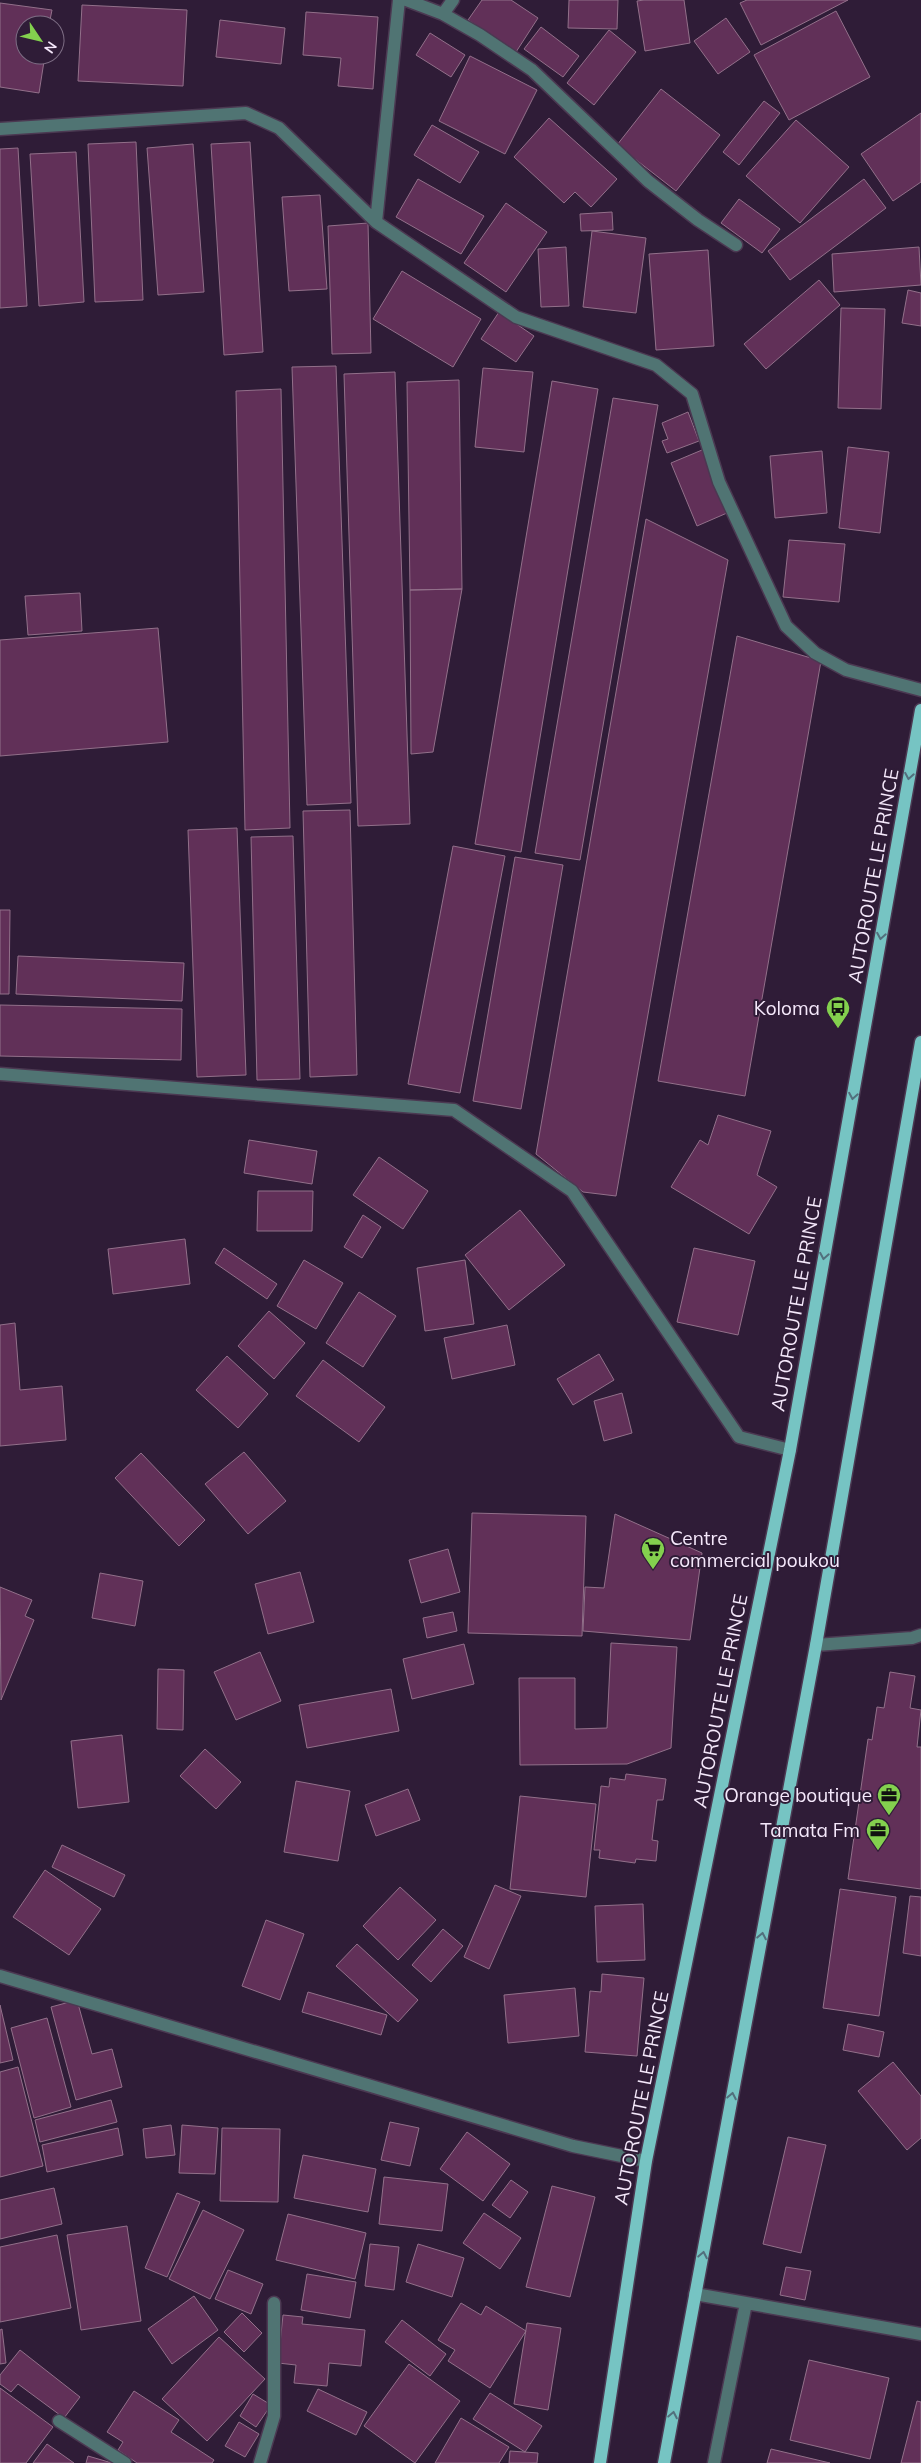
<svg xmlns="http://www.w3.org/2000/svg" width="921" height="2463" font-family="Mulish,sans-serif">
<rect width="100%" height="100%" fill="#2f1c37"/>
<path fill="#613058" stroke="#92708a" d="M482,0H511L538,18L516,52L468,20Z
M569,0H618L617,29L568,28Z
M644,0H684L690,43L645,51L637,1Z
M747,0H848L761,45L740,3Z
M0,3L52,10L49,25H25V55H45L39,93L0,87Z
M82,5L187,10L183,86L78,81Z
M836,11L870,77L789,120L754,55Z
M306,12L378,17L373,89L338,86L341,58L303,55Z
M726,18L750,52L718,74L694,41Z
M220,20L285,28L281,64L216,57Z
M541,27L579,56L563,77L524,49Z
M609,30L636,52L594,105L567,83Z
M430,33L465,55L451,77L416,55Z
M470,56L537,90L505,154L439,121Z
M661,89L720,135L676,191L617,145Z
M764,101L780,113L739,165L723,152Z
M921,113V182L893,201L861,154Z
M549,118L617,179L591,207L575,192L564,203L514,157Z
M796,120L849,167L800,223L746,176Z
M432,125L479,152L460,183L414,155Z
M136,142L143,300L95,302L88,144Z
M250,142L263,352L224,355L211,144Z
M193,144L204,292L158,295L147,148Z
M18,148L27,306L0,308V149Z
M76,152L84,302L39,306L30,154Z
M418,179L484,216L461,254L396,217Z
M864,179L886,208L790,280L768,251Z
M320,195L327,289L289,291L282,197Z
M739,199L780,229L762,253L721,223Z
M506,203L547,232L506,292L464,263Z
M612,212L613,230L581,231L580,214Z
M368,223L371,353L332,354L328,226Z
M592,231L646,238L636,313L583,307Z
M566,247L569,306L541,307L538,249Z
M919,247L921,285L834,292L832,254Z
M708,250L714,346L656,350L649,254Z
M402,271L481,319L453,367L373,319Z
M819,280L840,305L766,369L744,344Z
M908,290L921,293V326L902,323Z
M841,308L885,309L881,409L838,408Z
M499,312L534,336L516,362L481,339Z
M336,366L351,803L307,805L292,367Z
M483,368L533,372L524,452L475,447Z
M395,372L410,824L358,826L344,374Z
M459,380L462,589L410,590L407,382Z
M552,381L598,389L521,852L475,844Z
M281,389L290,828L245,830L236,391Z
M613,398L658,405L580,860L535,853Z
M688,412L699,441L667,453L662,441L668,439L662,423Z
M848,447L889,452L880,533L839,528Z
M702,450L727,513L697,526L671,463Z
M822,451L827,513L775,518L770,456Z
M646,519L728,560L616,1196L583,1192L536,1154Z
M789,540L845,544L839,602L783,597Z
M462,589L433,752L411,754L410,590Z
M80,593L82,631L28,635L25,596Z
M158,628L168,742L0,756V640Z
M737,636L821,661L745,1096L658,1081Z
M350,810L357,1075L310,1077L303,811Z
M237,828L246,1075L197,1077L188,830Z
M293,836L300,1079L257,1080L251,837Z
M453,846L505,856L460,1093L408,1084Z
M515,857L563,865L521,1109L473,1101Z
M0,910H10L9,994H0Z
M18,956L184,963L182,1001L16,994Z
M0,1005L182,1009L181,1060L0,1056Z
M718,1115L771,1131L757,1175L777,1187L749,1234L671,1187L700,1140L708,1145Z
M249,1140L317,1151L312,1184L244,1173Z
M379,1157L428,1191L403,1229L353,1195Z
M258,1191H313L312,1231H257Z
M520,1210L565,1265L509,1310L465,1255Z
M363,1215L381,1227L362,1258L344,1247Z
M185,1239L190,1284L113,1294L108,1249Z
M224,1248L277,1284L267,1299L215,1263Z
M694,1248L755,1261L738,1335L677,1322Z
M304,1260L343,1283L316,1329L277,1306Z
M465,1260L474,1324L425,1331L417,1268Z
M359,1292L396,1316L363,1367L326,1343Z
M269,1311L305,1343L274,1379L238,1346Z
M15,1323L20,1390L62,1386L66,1440L0,1446V1325Z
M507,1325L515,1365L452,1379L444,1338Z
M599,1354L614,1380L573,1405L557,1379Z
M227,1356L268,1394L238,1428L196,1390Z
M323,1360L385,1407L359,1442L296,1396Z
M622,1393L632,1433L604,1441L594,1401Z
M244,1452L286,1501L248,1534L205,1484Z
M141,1453L205,1520L179,1546L115,1478Z
M472,1513L586,1516L582,1636L468,1633Z
M615,1514L702,1553L690,1640L583,1631L585,1587L604,1588Z
M448,1549L460,1592L421,1603L409,1560Z
M300,1572L314,1622L268,1634L255,1584Z
M100,1573L143,1581L135,1626L92,1618Z
M0,1587L32,1600L25,1616L34,1620L1,1700Z
M453,1612L457,1631L427,1638L423,1618Z
M611,1643L677,1647L671,1748L627,1764L520,1765L519,1678H575V1729L607,1728Z
M464,1644L474,1684L412,1699L403,1659Z
M260,1652L281,1701L236,1720L214,1672Z
M158,1669L184,1670L183,1730L157,1729Z
M890,1672L915,1676L910,1708L921,1710L917,1747H921V1889L848,1879L868,1739L872,1740L877,1707L884,1708Z
M391,1689L399,1731L307,1748L299,1705Z
M122,1735L129,1802L78,1808L71,1741Z
M205,1749L241,1782L216,1809L180,1776Z
M626,1774L666,1779L663,1800H657L652,1840L658,1841L656,1861L636,1859L635,1863L599,1858L600,1850H594L601,1786L609,1787L610,1778L625,1780Z
M296,1781L350,1791L338,1861L284,1852Z
M408,1789L420,1820L376,1836L365,1805Z
M520,1796L596,1804L586,1897L510,1889Z
M62,1845L125,1875L114,1897L52,1867Z
M45,1870L101,1909L69,1955L13,1917Z
M495,1885L521,1896L489,1969L464,1957Z
M400,1887L436,1920L398,1960L363,1926Z
M840,1889L896,1897L879,2016L823,2008Z
M910,1896L921,1897V1956L903,1953Z
M643,1904L645,1960L597,1962L595,1906Z
M266,1920L304,1934L280,2000L242,1986Z
M443,1929L463,1946L431,1982L412,1965Z
M357,1944L418,2000L398,2022L336,1966Z
M602,1974L644,1978L637,2056L585,2052L590,1991L601,1992Z
M575,1988L579,2036L508,2043L504,1995Z
M308,1992L387,2015L381,2035L302,2012Z
M77,2000L92,2054L112,2049L122,2087L76,2100L51,2007Z
M0,2005L13,2060L0,2063Z
M47,2018L71,2107L34,2118L11,2028Z
M848,2024L884,2032L879,2057L843,2050Z
M893,2062L921,2096V2138L907,2150L858,2091Z
M18,2067L43,2166L0,2177V2072Z
M111,2100L117,2122L40,2142L35,2120Z
M390,2122L419,2128L410,2166L381,2160Z
M171,2125L175,2155L146,2158L143,2129Z
M182,2125L218,2128L215,2174L179,2173Z
M118,2128L123,2155L47,2172L42,2145Z
M222,2128L280,2129L278,2202L220,2201Z
M467,2132L510,2164L483,2201L440,2169Z
M788,2137L826,2145L801,2253L763,2244Z
M303,2155L376,2169L368,2212L294,2198Z
M384,2177L448,2184L442,2231L379,2224Z
M511,2180L528,2192L510,2218L492,2205Z
M552,2186L595,2197L570,2297L526,2287Z
M54,2188L62,2224L0,2239V2200Z
M177,2193L200,2202L167,2277L145,2268Z
M203,2210L244,2230L210,2299L169,2279Z
M484,2213L521,2238L500,2269L463,2243Z
M288,2214L366,2233L355,2279L276,2260Z
M127,2226L141,2321L81,2330L67,2235Z
M57,2235L71,2308L0,2322V2247Z
M370,2244L399,2247L394,2290L365,2286Z
M418,2244L464,2258L452,2297L406,2282Z
M786,2267L811,2271L805,2300L780,2295Z
M228,2270L263,2284L251,2314L215,2299Z
M307,2274L356,2282L350,2318L301,2310Z
M194,2296L218,2330L172,2364L148,2329Z
M461,2303L481,2315L486,2306L526,2331L490,2388L448,2361L455,2350L438,2340Z
M242,2313L262,2333L244,2352L224,2332Z
M283,2315L303,2317L302,2324L365,2330L361,2366L329,2363L327,2386L294,2383L296,2365L278,2363Z
M402,2320L446,2354L430,2376L385,2342Z
M527,2323L561,2328L548,2410L514,2404Z
M2,2329L6,2363L0,2364V2330Z
M219,2337L265,2379L207,2441L162,2399Z
M20,2350L80,2397L64,2418L18,2384L11,2392L0,2384V2375Z
M809,2360L889,2378L870,2459L790,2440Z
M409,2364L460,2401L415,2463L364,2426Z
M0,2388L53,2427L26,2463H0Z
M318,2389L367,2412L356,2435L307,2411Z
M134,2391L179,2420L171,2432L214,2460L212,2463H137L118,2450L123,2442L107,2432Z
M490,2393L542,2426L525,2452L473,2419Z
M253,2394L271,2405L256,2427L240,2416Z
M917,2401L921,2402V2463H901Z
M461,2418L509,2447L499,2463H435Z
M239,2422L259,2434L245,2457L225,2446Z
M47,2444L74,2463H33Z
M771,2449L830,2463H767Z
M510,2451L538,2453L537,2463H509Z
M88,2456L112,2463H86Z"/>
<g fill="none" stroke-linecap="round" stroke-linejoin="round">
<g stroke="#4b3952" stroke-width="15">
<path id="minor" d="M406,0L443,14L480,35L532,70L648,181L698,220L736,245
M443,14L453,0
M0,129L246,113L279,128L376,222L516,317L656,365L692,394L719,482L786,626L815,653L846,670L921,690
M376,222L399,0
M0,1074L454,1110L572,1191L739,1437L790,1450
M816,1645L912,1638L921,1635
M0,1976L573,2146L646,2161
M695,2294L921,2334
M59,2421L125,2463
M260,2463L274,2416V2303
M714,2463L746,2303"/>
</g>
<g stroke="#4b3952" stroke-width="15">
<path id="major" d="M600,2463L646,2161L790,1450L921,710
M664,2463L816,1645L921,1042"/>
</g>
<use href="#minor" stroke="#507473" stroke-width="12"/>
<use href="#major" stroke="#76c4c3" stroke-width="12"/>
</g>
<defs><path id="oneway-chevron" d="M-2-3.5L2.5 0L-2 3.5" fill="none" stroke-width="1.6" stroke-linecap="round" stroke-linejoin="round" transform="scale(1.25)"/></defs>
<g stroke="#52707d">
<use href="#oneway-chevron" transform="translate(909 776) rotate(100)"/>
<use href="#oneway-chevron" transform="translate(881 936) rotate(100)"/>
<use href="#oneway-chevron" transform="translate(853 1096) rotate(100)"/>
<use href="#oneway-chevron" transform="translate(824 1256) rotate(100)"/>
<use href="#oneway-chevron" transform="translate(762 1936) rotate(-79)"/>
<use href="#oneway-chevron" transform="translate(732 2096) rotate(-79)"/>
<use href="#oneway-chevron" transform="translate(703 2255) rotate(-79)"/>
<use href="#oneway-chevron" transform="translate(673 2415) rotate(-79)"/>
</g>
<defs>
<g id="bus-pin" transform="scale(1.25)"><path d="M0 17L-7.5 6A9.5 9.5 0 1 1 7.5 6Z" fill="#83d04e" stroke="#2f1c37"/><path d="M-5-6H5V4H4V6H2V4H-2V6H-4V4H-5ZM-3.5-4V0h7V-4ZM-3.5 1.2v1.5H-2V1.2ZM2 1.2v1.5H3.5V1.2Z" fill="#111"/></g>
<g id="supermarket-pin" transform="scale(1.25)"><path d="M0 17L-7.5 6A9.5 9.5 0 1 1 7.5 6Z" fill="#83d04e" stroke="#2f1c37"/><path d="M-6-5.5h2.5l.6 2H6L4.5 2H-2.5L-4.4-4H-6ZM-1.5 3.2a1.3 1.3 0 1 0 .1 0ZM3 3.2a1.3 1.3 0 1 0 .1 0Z" fill="#111"/></g>
<g id="office-pin" transform="scale(1.25)"><path d="M0 17L-7.5 6A9.5 9.5 0 1 1 7.5 6Z" fill="#83d04e" stroke="#2f1c37"/><path d="M-6-3h4V-5.5h4V-3h4V5H-6ZM-1-4.5V-3h2v-1.5ZM-6 0V1H6V0Z" fill="#111"/></g>
</defs>
<g fill-rule="evenodd">
<use href="#bus-pin" x="838" y="1008"/>
<use href="#supermarket-pin" x="653" y="1549"/>
<use href="#office-pin" x="889" y="1795"/>
<use href="#office-pin" x="878" y="1830"/>
</g>
<g text-anchor="middle" stroke-width="4" stroke-linejoin="round" paint-order="stroke">
<g font-size="19" fill="#f5e8fb" stroke="#2f1c37">
<text transform="translate(873 876) rotate(-80)" y="7">AUTOROUTE LE PRINCE</text>
<text transform="translate(796 1304) rotate(-80)" y="7">AUTOROUTE LE PRINCE</text>
<text transform="translate(720 1701) rotate(-79)" y="7">AUTOROUTE LE PRINCE</text>
<text transform="translate(641 2098) rotate(-79)" y="7">AUTOROUTE LE PRINCE</text>
</g>
<g font-size="19" fill="#f5e8fb" stroke="#2f1c37" text-anchor="end">
<text x="820" y="1015">Koloma</text>
<text x="670" y="1545" text-anchor="start">Centre<tspan x="670" dy="22">commercial poukou</tspan></text>
<text x="872" y="1802">Orange boutique</text>
<text x="860" y="1837">Tamata Fm</text>
</g>
</g>
<g transform="translate(40 40) rotate(125)"><circle r="24" fill="#2f1c37" stroke="#7e6e85"/>
<path d="M0-4L9 19L0 12L-9 19Z" fill="#83d04e"/>
<text y="-8" font-size="14" font-weight="bold" text-anchor="middle" fill="#f5e8fb">N</text>
</g>
</svg>
